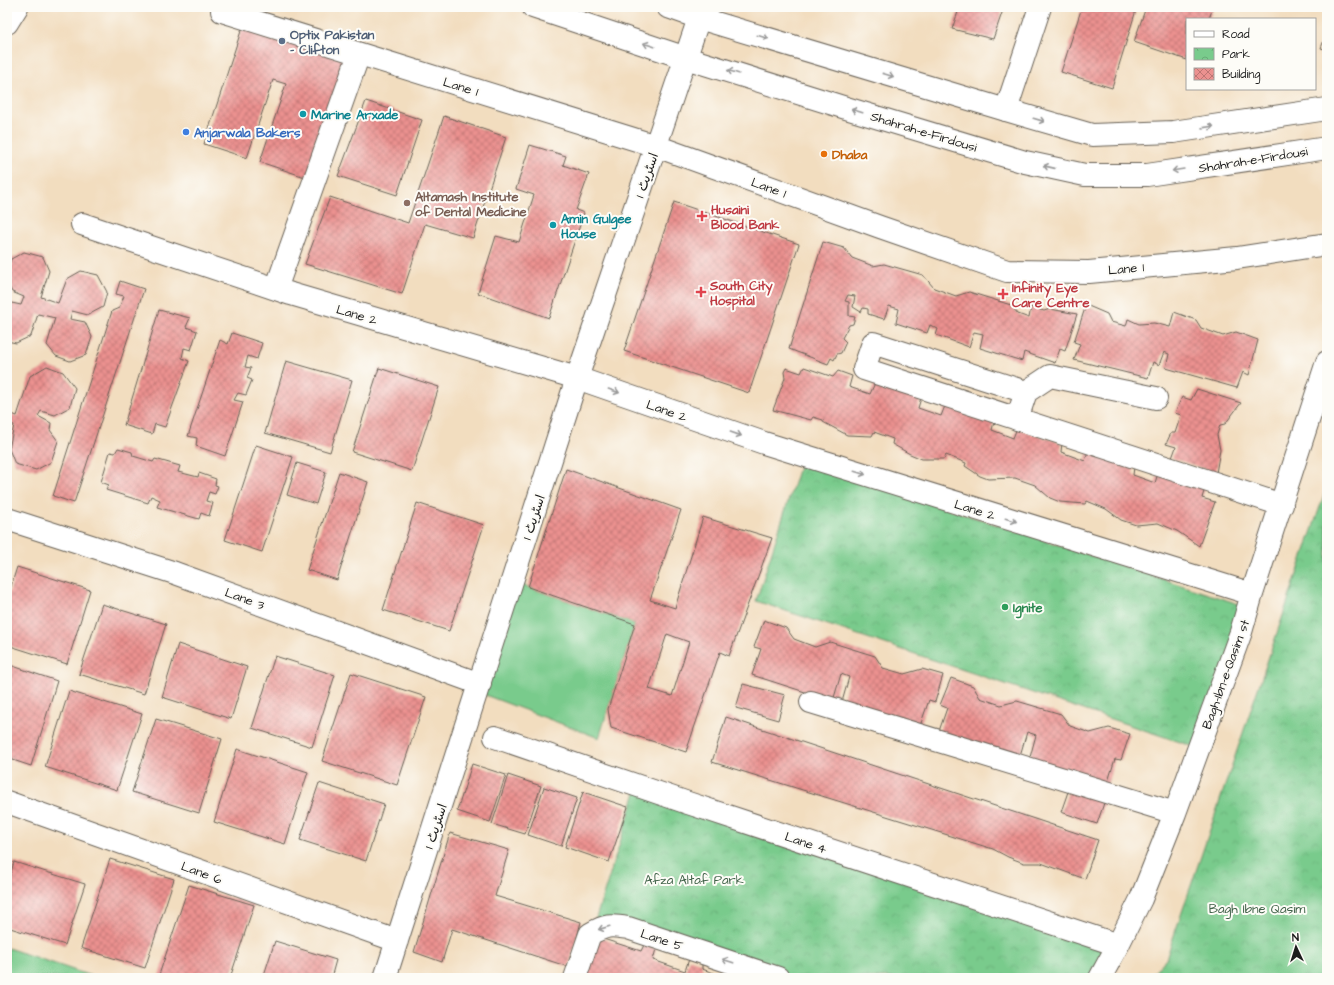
<svg xmlns="http://www.w3.org/2000/svg" width="1334" height="985" font-family="'Architects Daughter','Playpen Sans Arabic',sans-serif">
<defs>
<pattern id="park-crowns" width="20" height="18" patternUnits="userSpaceOnUse"><rect width="20" height="18" fill="#79cb8c"/><path d="M2 6a3 3 0 1 1 6 0M12 15a3 3 0 1 1 6 0" fill="none" stroke="#68ae78"/></pattern>
<pattern id="building-cross-hatch" width="8" height="8" patternUnits="userSpaceOnUse"><rect width="8" height="8" fill="#eb918f"/><path d="M0 0l8 8M0 8l8-8" fill="none" stroke="#be7674"/></pattern>
</defs>
<rect width="100%" height="100%" fill="#fdfcf7"/>
<filter id="ink" filterUnits="userSpaceOnUse"><feTurbulence type="fractalNoise" baseFrequency=".025" numOctaves="2"/><feDisplacementMap in="SourceGraphic" scale="8" xChannelSelector="R" yChannelSelector="G"/><feConvolveMatrix kernelMatrix="1 2 1 2 8 2 1 2 1" color-interpolation-filters="sRGB"/></filter>
<filter id="wash" filterUnits="userSpaceOnUse"><feTurbulence type="fractalNoise" baseFrequency=".012" numOctaves="4" result="noise"/><feDisplacementMap in="SourceGraphic" scale="16" xChannelSelector="R" yChannelSelector="G"/><feGaussianBlur stdDeviation="0.9" result="paint"/><feColorMatrix in="noise" values="0 0 0 0 0 0 0 0 0 0 0 0 0 0 0 0 0 1.4 0 .05"/><feComposite in="paint" operator="in"/></filter>
<g filter="url(#wash)">
<rect width="100%" height="100%" fill="#f2ddbf"/>
<path fill="#79cb8c" stroke="#4a7454" d="M514,579L528,587L635,624L599,738L477,692Z
M8,948L97,978H7V952Z"/>
<path fill="url(#park-crowns)" stroke="#4a7454" d="M801,461L1248,607L1198,748L756,601Z
M1327,486V978H1149L1166,959Z
M638,786L1118,944L1099,978H770L595,921Z"/>
<g id="blocks">
<path fill="url(#building-cross-hatch)" fill-rule="evenodd" d="M944,7H1004L993,39L952,29L958,12Z
M1082,7H1137L1112,88L1061,72Z
M1146,7H1213L1209,19H1187V60L1134,42Z
M242,28L347,60L308,178L260,162L286,84L273,80L247,158L204,144Z
M1327,32V50L1321,48Z
M366,101L422,120L397,195L338,176Z
M444,116L506,137L473,238L425,224L402,294L305,264L330,197L408,223Z
M530,145L566,156L563,165L589,174L576,210L584,213L549,318L478,293L496,236L519,242L534,195L516,189Z
M674,202L799,244L749,393L624,351Z
M823,242L844,248L852,258L873,266L884,264L923,275L934,288L956,296L969,292L1011,305L1018,314L1029,318L1031,307L1044,311L1050,309L1077,314L1065,351L1060,349L1055,363L1024,352L1022,361L980,348L983,334L974,332L969,347L936,335L938,329L930,325L927,333L896,323L899,309L889,306L884,319L868,314V309L863,308L861,312L853,307L855,296L848,295L845,301L849,302V316L855,317L853,324L849,325L842,338L846,342L841,353L837,354L834,360L831,358L828,364L789,349Z
M24,252L43,257L49,271L41,297L58,303L67,279L81,271L98,275L107,292L103,307L88,315L72,311L70,319L85,322L92,337L86,355L70,361L56,356L47,345L55,318L38,314L31,336L16,343L7,341V302L21,305L24,297L12,292L7,283V270L11,259Z
M120,281L144,289L74,503L53,496L112,311L119,308L124,296L116,294Z
M1086,305L1107,314L1111,322L1126,326L1128,319L1139,324L1154,323L1170,327L1174,312L1196,320L1201,328L1223,336L1236,332L1258,340L1249,375L1243,372L1237,388L1166,368L1169,354L1164,352L1159,365L1153,362L1148,378L1074,360L1080,344L1074,342Z
M159,310L190,318L186,327L197,331L191,350L184,348L182,358L189,361L165,427L155,424L152,434L124,425Z
M232,333L262,343L257,359L248,356L245,367L251,368L247,378L252,380L246,395L238,393L234,400L243,402L225,456L196,446L197,438L188,436L220,340L228,344Z
M286,361L352,380L330,452L265,433Z
M47,366L63,372L75,388L70,407L55,415L41,411L38,416L51,423L50,430L58,441L51,462L36,470L15,464L9,449L14,425L7,423V412L17,416L30,376Z
M804,367L833,377L838,371L852,376L849,387L870,394L875,383L921,398L918,408L941,416L945,406L994,422L992,430L1013,438L1017,428L1062,443L1061,452L1085,461L1088,451L1134,467L1133,475L1155,483L1158,473L1205,488L1202,498L1215,502L1199,546L1177,531L1158,523L1136,525L1121,520L1106,509L1087,501L1085,504L1060,502L1050,498L1035,485L1015,478L988,479L980,476L965,466L966,463L946,455L944,459H922L910,454L892,444L893,439L874,432L872,436L847,435L823,422V420L813,417L811,420L773,410L785,378L784,372L786,368L801,373Z
M379,368L439,387L412,471L352,452Z
M1197,389L1241,403L1225,424L1220,425L1217,435L1220,450L1216,473L1172,458L1176,447L1166,444L1171,433H1175L1181,415L1175,413L1182,397L1191,400Z
M256,445L293,457L262,552L225,540Z
M118,448L132,452L133,456L153,462L155,459L180,466L178,472L198,477L199,473L216,479L215,485L218,486L215,494L209,492L206,501L213,503L209,516L201,513L199,519L157,507L160,500L151,496L148,503L106,490L109,485L101,482L110,452L115,453Z
M297,463L326,472L316,504L287,495Z
M566,469L681,510L650,600L675,608L703,517L772,538L729,656L720,652L686,752L611,728L608,709L635,624L528,587ZM667,634L689,642L672,696L649,689Z
M339,472L368,482L337,580L307,570Z
M417,503L484,525L449,631L383,610Z
M17,567L90,590L67,664L7,645V599Z
M102,604L166,624L144,694L79,674Z
M764,620L786,628L794,639L815,647L830,642L875,656L883,668L904,674L922,669L943,675L935,702L929,700L920,726L842,702L849,677L841,674L833,701L752,675L761,649L754,647Z
M178,644L247,667L231,719L162,697Z
M275,656L335,675L312,747L252,728Z
M7,664L57,681L31,766L7,758Z
M351,673L426,697L397,785L322,761Z
M951,678L973,686L980,698L1001,705L1017,701L1061,714L1070,726L1090,733L1109,728L1130,734L1121,760L1115,759L1107,785L1029,761L1036,735L1027,732L1019,759L938,734L947,708L940,705Z
M743,684L785,695L778,720L736,708Z
M69,691L142,714L117,790L45,767Z
M726,717L1098,840L1085,879L1041,863H1024L1008,857L993,849L712,762Z
M156,719L222,739L199,813L132,792Z
M237,749L308,772L285,844L214,822Z
M472,764L506,775L490,822L457,811Z
M508,775L541,786L525,834L492,824Z
M319,783L384,804L366,861L300,840Z
M1070,786L1106,797L1097,824L1061,812Z
M544,787L577,798L561,846L528,835Z
M583,792L628,807L609,862L565,847Z
M450,833L509,850L495,896L581,922L569,967L452,929L442,962L414,952Z
M110,859L174,879L145,968L81,948Z
M14,862L85,884L65,945L7,927V885Z
M189,885L254,905L230,978H158Z
M597,937L641,951L644,945L656,949L653,960L685,971L689,959L702,962V969L729,978H585Z
M275,941L336,960L331,978H263Z"/>
</g>
</g>
<g filter="url(#ink)">
<use href="#blocks" fill-opacity="0" stroke="#676055" stroke-width="1"/>
<g fill="none" stroke-linecap="round" stroke-linejoin="round">
<g stroke="#676055" stroke-width="24">
<path id="minor" d="M223,7L222,11L656,146L880,227L1007,271L1089,272L1237,258L1327,244
M1006,110L1040,7
M82,224L291,294L577,378L764,443L1252,594
M276,289L359,54
M1026,392L1050,376L1156,398
M1017,419L1026,392L873,343L864,369L1282,505
M7,519L175,573L480,684
M811,702L1175,813
M495,737L688,803L1118,945
M7,802L397,941
M385,978L577,378L699,18
M575,978L590,934C606,925 610,925 628,928L778,978
M1100,978L1118,945L1141,899L1175,813L1241,632L1252,594L1327,362"/>
</g>
<g stroke="#676055" stroke-width="24">
<path id="major" d="M533,7L686,58L846,108L1025,162L1085,175H1147L1327,148
M668,7L699,18L1006,110L1092,135L1173,132L1327,109
M7,23L17,7"/>
</g>
<use href="#minor" stroke="#fff" stroke-width="22"/>
<use href="#major" stroke="#fff" stroke-width="22"/>
</g>
<defs><path id="oneway-shaft" d="M-6 0H5M1.5-3L5.5 0L1.5 3" fill="none" stroke-width="1.6" stroke-linecap="round" stroke-linejoin="round"/></defs>
<g stroke="#999">
<use href="#oneway-shaft" transform="translate(763 37) rotate(17)"/>
<use href="#oneway-shaft" transform="translate(649 45) rotate(-162)"/>
<use href="#oneway-shaft" transform="translate(733 72) rotate(-163)"/>
<use href="#oneway-shaft" transform="translate(888 75) rotate(17)"/>
<use href="#oneway-shaft" transform="translate(857 111) rotate(-163)"/>
<use href="#oneway-shaft" transform="translate(1039 120) rotate(16)"/>
<use href="#oneway-shaft" transform="translate(1208 127) rotate(-8)"/>
<use href="#oneway-shaft" transform="translate(1049 167) rotate(-167)"/>
<use href="#oneway-shaft" transform="translate(1178 170) rotate(171)"/>
<use href="#oneway-shaft" transform="translate(614 391) rotate(19)"/>
<use href="#oneway-shaft" transform="translate(736 434) rotate(19)"/>
<use href="#oneway-shaft" transform="translate(860 473) rotate(17)"/>
<use href="#oneway-shaft" transform="translate(1011 520) rotate(17)"/>
<use href="#oneway-shaft" transform="translate(604 928) rotate(164)"/>
<use href="#oneway-shaft" transform="translate(728 961) rotate(-162)"/>
</g>
</g>
<circle fill="#5c6f8a" stroke="#fdfcf7" stroke-width="1.5" cx="282" cy="41" r="4"/>
<g fill="#0f9aa8" stroke="#fdfcf7" stroke-width="1.5">
<circle cx="303" cy="114" r="4"/>
<circle cx="553" cy="225" r="4"/>
</g>
<circle fill="#3f7fe0" stroke="#fdfcf7" stroke-width="1.5" cx="186" cy="132" r="4"/>
<circle fill="#e8710a" stroke="#fdfcf7" stroke-width="1.5" cx="824" cy="154" r="4"/>
<circle fill="#8d6e63" stroke="#fdfcf7" stroke-width="1.5" cx="407" cy="203" r="4"/>
<g fill="#e0444e" stroke="#fdfcf7" stroke-width="1.5">
<path d="M700 210h4v4h4v4h-4v4h-4v-4h-4v-4h4z"/>
<path d="M699 286h4v4h4v4h-4v4h-4v-4h-4v-4h4z"/>
<path d="M1001 288h4v4h4v4h-4v4h-4v-4h-4v-4h4z"/>
</g>
<circle fill="#2e9e5b" stroke="#fdfcf7" stroke-width="1.5" cx="1005" cy="607" r="4"/>
<g text-anchor="middle" stroke-width="4" stroke-linejoin="round" paint-order="stroke">
<g font-size="13" font-weight="bold" fill="#4e5e75" stroke="#fdfcf7" text-anchor="start">
<text x="290" y="39">Optix Pakistan<tspan x="290" dy="15">- Clifton</tspan></text>
</g>
<g font-size="13" fill="#1c1c1c" stroke="#fdfcf7">
<text transform="translate(461 86) rotate(17)" y="5">Lane 1</text>
<text transform="translate(924 131) rotate(17)" y="5">Shahrah-e-Firdousi</text>
<text transform="translate(1253 159) rotate(-9)" y="5">Shahrah-e-Firdousi</text>
<text transform="translate(646 175) rotate(-71)" y="5">اسٹریٹ 1</text>
<text transform="translate(769 187) rotate(20)" y="5">Lane 1</text>
<text transform="translate(1126 268) rotate(-5)" y="5">Lane 1</text>
<text transform="translate(357 314) rotate(16)" y="5">Lane 2</text>
<text transform="translate(667 410) rotate(19)" y="5">Lane 2</text>
<text transform="translate(975 509) rotate(17)" y="5">Lane 2</text>
<text transform="translate(533 517) rotate(-72)" y="5">اسٹریٹ 1</text>
<text transform="translate(245 598) rotate(20)" y="5">Lane 3</text>
<text transform="translate(1225 674) rotate(-70)" y="5">Bagh-Ibn-e-Qasim st</text>
<text transform="translate(435 826) rotate(-72)" y="5">اسٹریٹ 1</text>
<text transform="translate(806 842) rotate(18)" y="5">Lane 4</text>
<text transform="translate(202 872) rotate(20)" y="5">Lane 6</text>
<text transform="translate(662 939) rotate(18)" y="5">Lane 5</text>
</g>
<g font-size="13" font-weight="bold" fill="#0d838f" stroke="#fdfcf7" text-anchor="start">
<text x="311" y="119">Marine Arxade</text>
<text x="561" y="223">Amin Gulgee<tspan x="561" dy="15">House</tspan></text>
</g>
<g font-size="13" font-weight="bold" fill="#366cbe" stroke="#fdfcf7" text-anchor="start">
<text x="194" y="137">Anjarwala Bakers</text>
</g>
<g font-size="13" font-weight="bold" fill="#c56008" stroke="#fdfcf7" text-anchor="start">
<text x="832" y="159">Dhaba</text>
</g>
<g font-size="13" font-weight="bold" fill="#785e54" stroke="#fdfcf7" text-anchor="start">
<text x="415" y="201">Altamash Institute<tspan x="415" dy="15">of Dental Medicine</tspan></text>
</g>
<g font-size="13" font-weight="bold" fill="#be3a42" stroke="#fdfcf7" text-anchor="start">
<text x="711" y="214">Husaini<tspan x="711" dy="15">Blood Bank</tspan></text>
<text x="710" y="290">South City<tspan x="710" dy="15">Hospital</tspan></text>
<text x="1012" y="292">Infinity Eye<tspan x="1012" dy="15">Care Centre</tspan></text>
</g>
<g font-size="13" font-weight="bold" fill="#27864d" stroke="#fdfcf7" text-anchor="start">
<text x="1013" y="612">Ignite</text>
</g>
<g font-size="13" fill="#416249" stroke="#fdfcf7">
<text x="694" y="884">Afza Altaf Park</text>
<text x="1257" y="913">Bagh Ibne Qasim</text>
</g>
</g>
<rect width="1334" height="985" fill="none" stroke="#fdfcf7" stroke-width="24"/>
<rect x="1186" y="18" width="130" height="72" fill="#fdfcf7" stroke="#a3a29f"/>
<rect x="1194" y="31" width="20" height="6" fill="#ffffff" stroke="#a3a29f"/>
<text x="1222" y="38" font-size="12" fill="#1c1c1c">Road</text>
<rect x="1194" y="48" width="20" height="12" fill="url(#park-crowns)" stroke="#a3a29f"/>
<text x="1222" y="58" font-size="12" fill="#1c1c1c">Park</text>
<rect x="1194" y="68" width="20" height="12" fill="url(#building-cross-hatch)" stroke="#a3a29f"/>
<text x="1222" y="78" font-size="12" fill="#1c1c1c">Building</text>
<g transform="translate(1296 947) rotate(356)" stroke="#fdfcf7" stroke-width="3" paint-order="stroke">
<path d="M0-3L7 15L0 10L-7 15Z" fill="#1c1c1c"/>
<text y="-6" font-size="11" font-weight="bold" text-anchor="middle" fill="#1c1c1c">N</text>
</g>
</svg>
